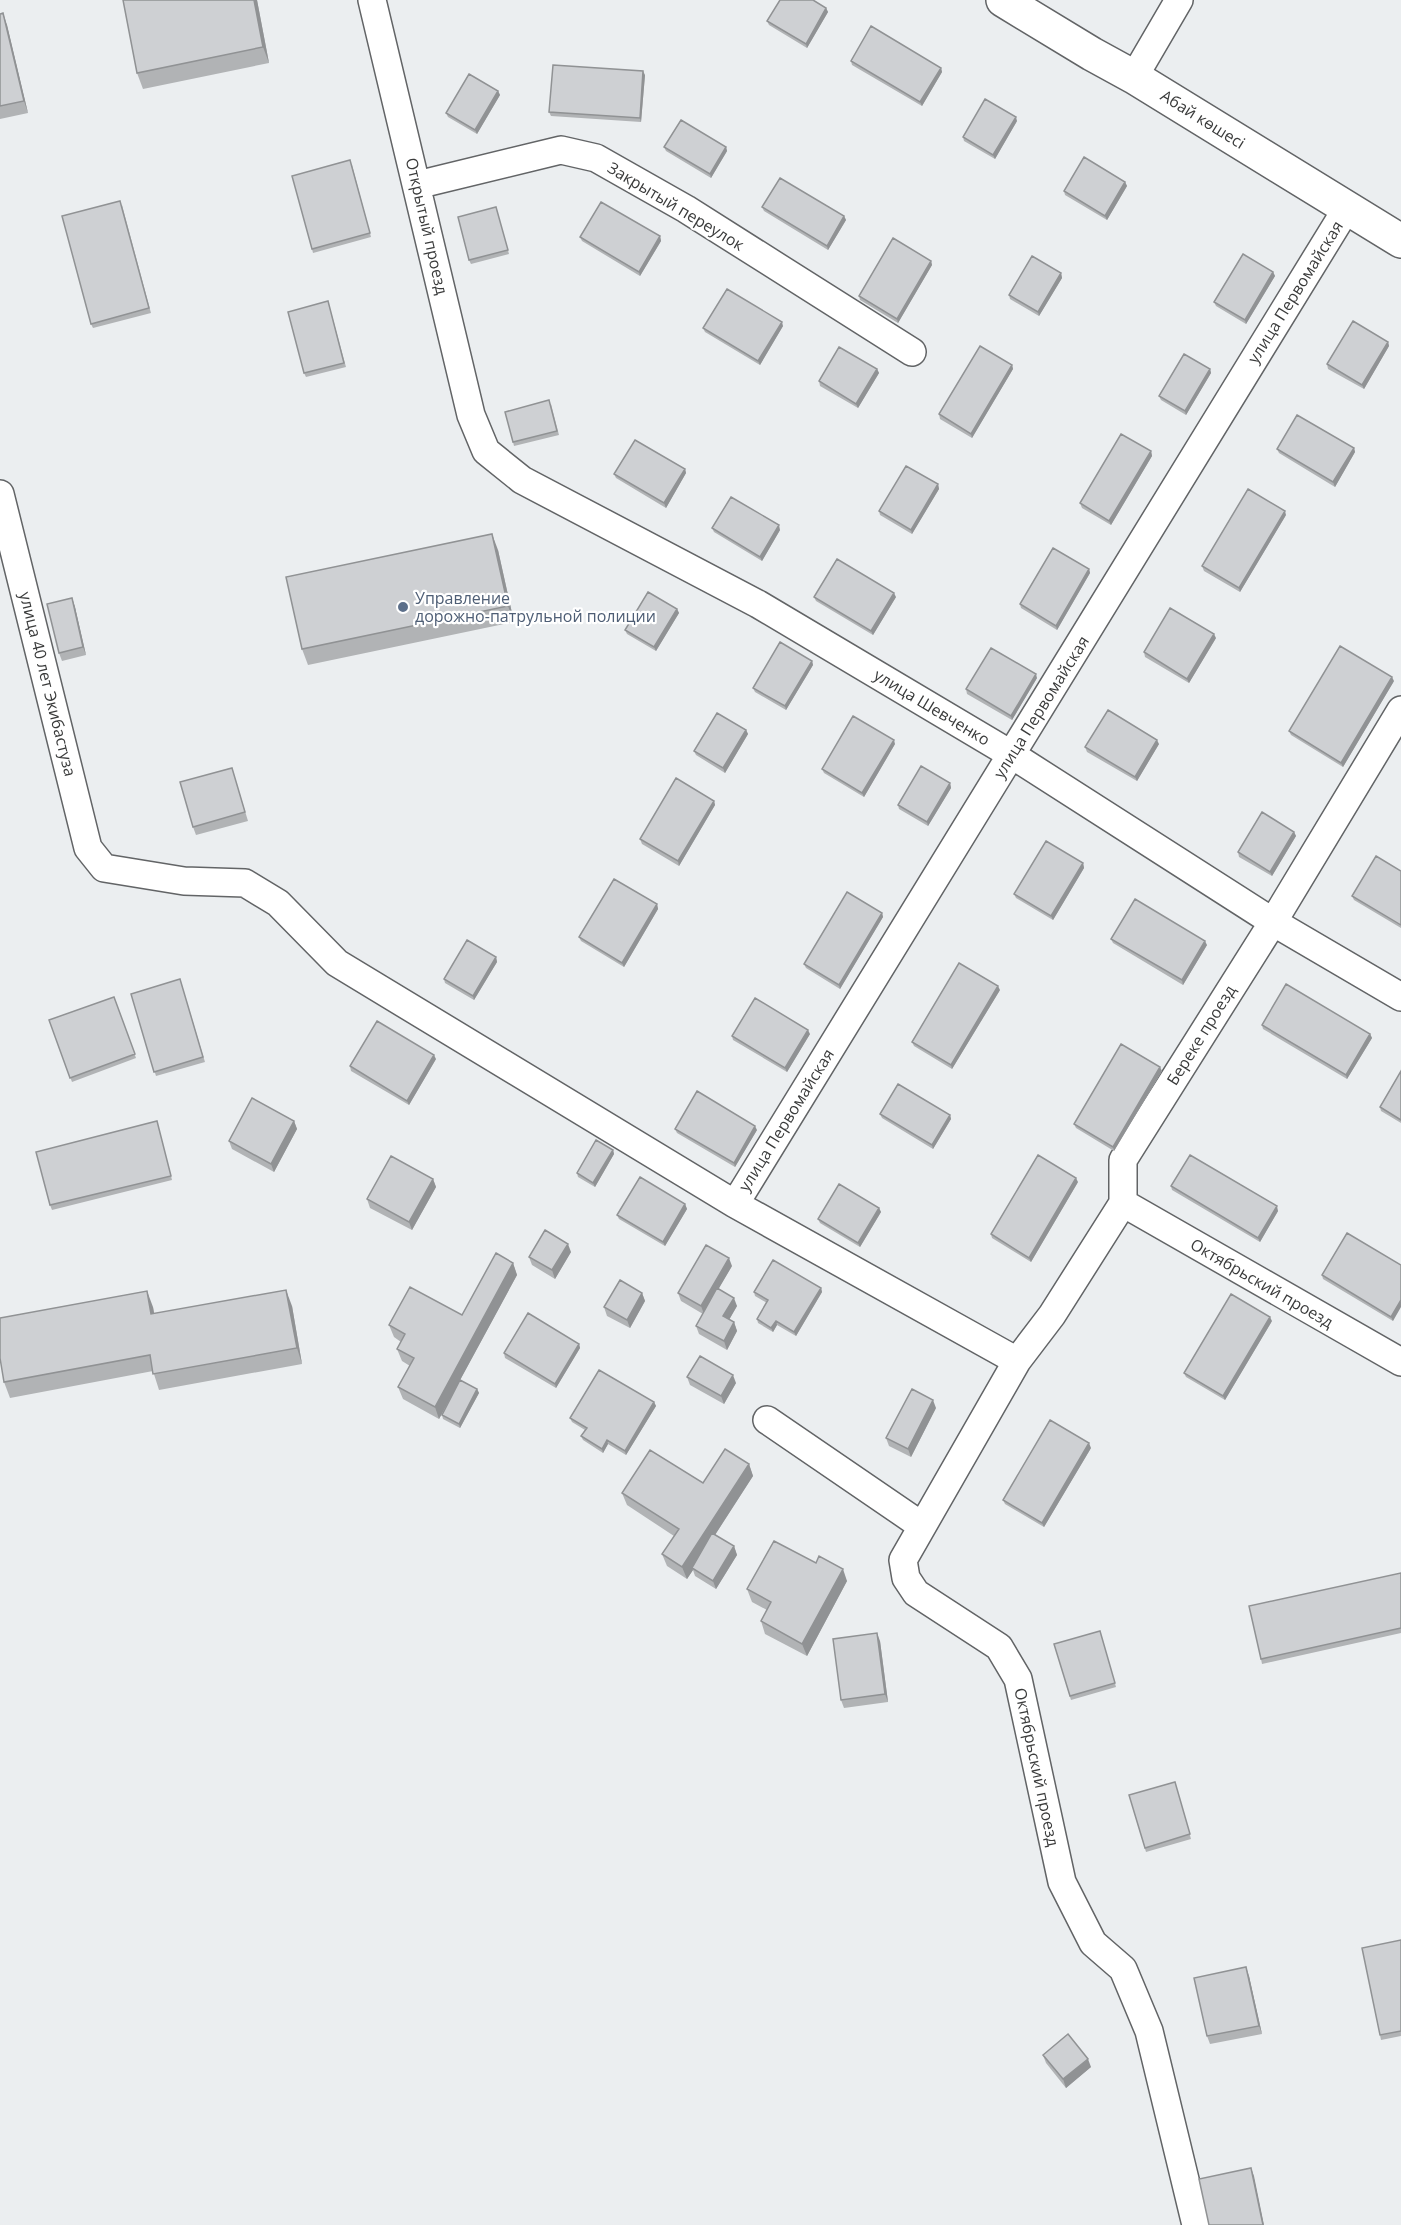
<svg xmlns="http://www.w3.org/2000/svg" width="1401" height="2225" font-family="'Open Sans',sans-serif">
<rect width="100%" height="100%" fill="#ebeef0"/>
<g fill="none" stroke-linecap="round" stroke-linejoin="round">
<g stroke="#626466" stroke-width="30">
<path id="minor" d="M372,0L471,415L486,451L522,480L758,604L1012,755L1273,922L1401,997
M1134,77L1179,0
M417,185L561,150L596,158L686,209L912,352
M0,494L88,848L104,868L184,881L245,883L278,903L337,963L735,1204L1017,1361
M1123,1203L1401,1362
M735,1204L1347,208
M767,1420L922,1526
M1196,2225L1149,2031L1123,1969L1093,1943L1062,1882L1018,1679L999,1647L916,1593L906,1578L903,1560L1017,1361L1052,1315L1123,1203V1160L1273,922L1401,710"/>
</g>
<g stroke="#626466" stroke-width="36">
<path id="tertiary" d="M1003,0L1092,54L1134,77L1401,241"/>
</g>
<use href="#minor" stroke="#fff" stroke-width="27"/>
<use href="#tertiary" stroke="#fff" stroke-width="33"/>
</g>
<path fill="#b1b3b5" d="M123,0H257L269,63L143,89L137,73Z
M826,8L828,12L807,48L769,25L767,21Z
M0,14L7,25L28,113L0,119Z
M851,61L941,68L942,72L922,106L852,65Z
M645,75L641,122L551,116L549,112Z
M498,91L500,95L477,134L448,117L446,113Z
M1017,121L995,159L964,141L963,137Z
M664,147H726L727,151L711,178L666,151Z
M352,165L371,237L313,253L312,249Z
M1125,182L1127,186L1107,220L1065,195L1064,191Z
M122,205L151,313L93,328L91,324Z
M496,207L509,254L471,264L469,260Z
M762,207L844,216L846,220L828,250L764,211Z
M660,236L661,241L640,276L582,241L580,237Z
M931,261L932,265L898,323L860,300L859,296Z
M1273,272L1275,276L1246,324L1216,306L1214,302Z
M1061,273L1062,278L1039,316L1010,299L1009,295Z
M328,301L346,367L306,377L304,373Z
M783,326L760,365L705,332L703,328Z
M1388,342L1389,346L1364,389L1328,369L1327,364Z
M1012,365L1013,369L972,438L940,419L939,414Z
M877,369L879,373L858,408L820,386L819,381Z
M1210,369L1211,373L1186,415L1161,400L1159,396Z
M551,404L559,435L514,446L513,442Z
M1354,448L1355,452L1335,487L1279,453L1277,449Z
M1151,451L1152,456L1111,525L1082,508L1080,503Z
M685,469L686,473L666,508L616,478L614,474Z
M938,484L939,489L912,534L880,515L879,511Z
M1286,515L1240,592L1204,571L1202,566Z
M712,528L780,530L762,561L714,532Z
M498,550L514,622L308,665L302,649Z
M1089,569L1090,573L1057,630L1021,608L1020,604Z
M814,597H896L873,635L816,601Z
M72,598L75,607L86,655L62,661L59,653Z
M677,609L679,613L656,651L627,634L625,630Z
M1216,638L1189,683L1145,657L1144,652Z
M812,661L813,665L786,710L755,692L753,688Z
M1037,678L1012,720L967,694L966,689Z
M1394,681L1343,767L1291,735L1289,731Z
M746,730L748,734L725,773L696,755L694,751Z
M895,744L864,797L824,773L822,769Z
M1159,744L1137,781L1087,752L1085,747Z
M232,768L248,821L196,835L193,827Z
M950,783L951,788L928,826L899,809L898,805Z
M714,801L715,805L679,866L642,844L640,839Z
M1294,832L1296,836L1272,876L1239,857L1238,852Z
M1083,863L1084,868L1053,920L1016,898L1014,894Z
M1401,871V928L1354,900L1352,896Z
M657,904L658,909L624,967L581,941L579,937Z
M882,913L883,917L840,989L806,968L804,964Z
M1111,939L1207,945L1183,985L1113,943Z
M496,957L497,962L474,1000L445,983L444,979Z
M180,979L205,1062L156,1076L131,994Z
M1000,990L952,1069L914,1046L912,1042Z
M114,997L136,1058L72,1082L49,1020Z
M1262,1025L1370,1034L1372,1038L1347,1079L1263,1029Z
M810,1034L787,1072L733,1040L732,1036Z
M436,1059L409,1105L351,1071L350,1066Z
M1162,1071L1114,1151L1076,1128L1074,1124Z
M1401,1071V1123L1381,1111L1380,1107Z
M880,1114L950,1115L951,1119L933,1149L882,1118Z
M157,1121L172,1180L52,1210L50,1205Z
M294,1121L297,1129L274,1172L232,1149L229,1141Z
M675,1129L757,1130L735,1167L677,1133Z
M613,1150L614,1154L595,1187L578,1177L577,1173Z
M433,1179L436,1187L412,1230L370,1208L367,1199Z
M1078,1182L1031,1262L992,1238L991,1234Z
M1171,1186L1278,1211L1260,1242L1172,1190Z
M685,1204L687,1209L665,1246L619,1219L617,1215Z
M879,1208L881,1212L860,1247L820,1223L818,1219Z
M571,1252L555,1279L532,1265L529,1257Z
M513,1263L517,1275L460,1380L477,1389L479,1393L460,1428L443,1419L442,1415L458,1385L439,1419L403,1399L398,1387L410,1366L402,1361L397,1349L401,1342L394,1337L389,1325L462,1315Z
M1401,1265L1393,1321L1323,1279L1322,1275Z
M732,1266L718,1289L737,1306L729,1320L734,1322L737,1331L727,1350L699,1334L696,1326L703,1314L681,1301L678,1293Z
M821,1288L822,1292L796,1336L777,1325L773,1332L758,1323L757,1319L767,1303L755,1296L754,1292Z
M642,1293L645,1301L630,1328L607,1316L604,1307Z
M292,1306L302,1364L159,1390L153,1371L10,1398L4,1382L153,1307L154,1314Z
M1272,1321L1225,1400L1186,1377L1184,1373Z
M579,1344L580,1348L556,1388L505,1358L504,1353Z
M687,1377L736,1383L724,1404L690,1385Z
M654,1402L656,1406L626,1455L608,1444L603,1453L583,1440L581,1436L585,1430L572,1422L570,1418Z
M936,1408L911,1457L889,1446L886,1438Z
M1091,1448L1044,1527L1005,1504L1003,1500Z
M749,1464L753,1476L715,1535L734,1546L737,1555L716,1589L695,1576L693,1570L687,1579L667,1566L662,1554L674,1536L627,1505L622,1493L703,1483Z
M816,1563L847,1581L807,1656L765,1634L761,1621L767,1610L752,1602L747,1589Z
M1401,1573V1633L1262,1664L1261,1659Z
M1100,1631L1116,1687L1071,1700L1054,1644Z
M880,1641L888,1702L844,1708L841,1700Z
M1175,1782L1191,1839L1146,1852L1129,1795Z
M1401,1940V2036L1381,2040L1380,2035Z
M1249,1976L1262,2034L1210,2044L1207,2036Z
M1043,2055L1091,2067L1066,2088L1046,2063Z"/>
<path fill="#909294" d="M254,0H257L269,63L263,47Z
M826,8L828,12L807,48L806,44Z
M3,13L7,25L28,113L24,101Z
M941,68L942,72L922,106L920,102Z
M643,71L645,75L641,122L640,118Z
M498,91L500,95L477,134L475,130Z
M1016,117L1017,121L995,159L993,155Z
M726,147L727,151L711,178L710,174Z
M1125,182L1127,186L1107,220L1105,216Z
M844,216L846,220L828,250L827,246Z
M660,236L661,241L640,276L639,272Z
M931,261L932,265L898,323L897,319Z
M1273,272L1275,276L1246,324L1245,320Z
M1061,273L1062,278L1039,316L1038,312Z
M782,322L783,326L760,365L758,361Z
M1388,342L1389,346L1364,389L1362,385Z
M1012,365L1013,369L972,438L971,434Z
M877,369L879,373L858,408L856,404Z
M1210,369L1211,373L1186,415L1185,411Z
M1354,448L1355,452L1335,487L1333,482Z
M1151,451L1152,456L1111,525L1109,521Z
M685,469L686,473L666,508L664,503Z
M938,484L939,489L912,534L911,530Z
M1285,511L1286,515L1240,592L1239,588Z
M779,525L780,530L762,561L760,557Z
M492,534L498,550L514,622L508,606Z
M1089,569L1090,573L1057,630L1056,626Z
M894,593L896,597L873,635L871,631Z
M72,598L75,607L86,655L83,647Z
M677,609L679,613L656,651L654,647Z
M1214,634L1216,638L1189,683L1187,679Z
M812,661L813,665L786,710L785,706Z
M1036,674L1037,678L1012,720L1011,716Z
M1392,677L1394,681L1343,767L1341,763Z
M746,730L748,734L725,773L723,768Z
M894,740L895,744L864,797L862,793Z
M1157,740L1159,744L1137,781L1135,777Z
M950,783L951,788L928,826L927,822Z
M714,801L715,805L679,866L678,861Z
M1294,832L1296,836L1272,876L1270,872Z
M1083,863L1084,868L1053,920L1051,916Z
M657,904L658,909L624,967L622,963Z
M882,913L883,917L840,989L839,985Z
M1205,941L1207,945L1183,985L1182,980Z
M496,957L497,962L474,1000L473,996Z
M998,986L1000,990L952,1069L951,1065Z
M808,1030L810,1034L787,1072L785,1068Z
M1370,1034L1372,1038L1347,1079L1346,1075Z
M434,1055L436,1059L409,1105L407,1101Z
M1160,1067L1162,1071L1114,1151L1113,1147Z
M950,1115L951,1119L933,1149L932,1145Z
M294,1121L297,1129L274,1172L271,1164Z
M755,1126L757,1130L735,1167L734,1163Z
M613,1150L614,1154L595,1187L593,1183Z
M1076,1178L1078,1182L1031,1262L1029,1258Z
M433,1179L436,1187L412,1230L409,1222Z
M685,1204L687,1209L665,1246L663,1242Z
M1277,1206L1278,1211L1260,1242L1258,1238Z
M879,1208L881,1212L860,1247L858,1243Z
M568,1244L571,1252L555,1279L552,1270Z
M729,1258L732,1266L704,1314L701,1306Z
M513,1263L517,1275L439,1419L435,1407Z
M821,1288L822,1292L796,1336L794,1332Z
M286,1290L292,1306L302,1364L297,1348Z
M147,1291L153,1307L157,1330L151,1314Z
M642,1293L645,1301L630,1328L627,1320Z
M734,1298L737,1306L726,1325L723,1316Z
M1401,1300V1307L1393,1321L1391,1317Z
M1270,1317L1272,1321L1225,1400L1223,1396Z
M776,1321L777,1325L773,1332L771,1328Z
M734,1322L737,1331L727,1350L724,1341Z
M579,1344L580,1348L556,1388L555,1384Z
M733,1375L736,1383L724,1404L721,1396Z
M477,1389L479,1393L460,1428L459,1424Z
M933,1400L936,1408L911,1457L908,1449Z
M654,1402L656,1406L626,1455L625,1451Z
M607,1440L608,1444L603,1453L602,1449Z
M1089,1443L1091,1448L1044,1527L1042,1523Z
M749,1464L753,1476L693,1569L692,1568L693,1570L687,1579L682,1567Z
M734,1546L737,1555L716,1589L713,1581Z
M843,1569L847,1581L807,1656L802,1644Z
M877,1633L880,1641L888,1702L885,1694Z
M1246,1967L1249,1976L1262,2034L1259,2026Z
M1088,2059L1091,2067L1066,2088L1063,2079Z
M1251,2168L1254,2176L1264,2225H1263Z"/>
<path fill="#ced0d3" stroke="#909294" stroke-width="1.5" d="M123,0H254L263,47L137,73Z
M780,0H813L826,8L806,44L767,21Z
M3,13L24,101L0,106V14Z
M871,26L941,68L920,102L851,61Z
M553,65L643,71L640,118L549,112Z
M469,74L498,91L475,130L446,113Z
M985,99L1016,117L993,155L963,137Z
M681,120L726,147L710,174L664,147Z
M1084,157L1125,182L1105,216L1064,191Z
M350,160L370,233L312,249L292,176Z
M780,178L844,216L827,246L762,207Z
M120,201L149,308L91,324L62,216Z
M601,202L660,236L639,272L580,237Z
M496,207L508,250L469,260L458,217Z
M893,238L931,261L897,319L859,296Z
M1243,254L1273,272L1245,320L1214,302Z
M1032,256L1061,273L1038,312L1009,295Z
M727,289L782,322L758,361L703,328Z
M328,301L344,363L304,373L288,312Z
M1353,321L1388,342L1362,385L1327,364Z
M980,346L1012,365L971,434L939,414Z
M839,347L877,369L856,404L819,381Z
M1184,354L1210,369L1185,411L1159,396Z
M549,400L557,431L513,442L505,412Z
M1297,415L1354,448L1333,482L1277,449Z
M1121,434L1151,451L1109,521L1080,503Z
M635,440L685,469L664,503L614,474Z
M906,466L938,484L911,530L879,511Z
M1248,489L1285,511L1239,588L1202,566Z
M731,497L779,525L760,557L712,528Z
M492,534L508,606L302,649L286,577Z
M1053,548L1089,569L1056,626L1020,604Z
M837,559L894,593L871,631L814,597Z
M648,592L677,609L654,647L625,630Z
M72,598L83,647L59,653L47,604Z
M1170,608L1214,634L1187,679L1144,652Z
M780,642L812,661L785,706L753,688Z
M1340,646L1392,677L1341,763L1289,731Z
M991,648L1036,674L1011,716L966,689Z
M1108,710L1157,740L1135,777L1085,747Z
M717,713L746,730L723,768L694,751Z
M853,716L894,740L862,793L822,769Z
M921,766L950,783L927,822L898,805Z
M232,768L245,812L193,827L180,782Z
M676,778L714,801L678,861L640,839Z
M1262,812L1294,832L1270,872L1238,852Z
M1046,841L1083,863L1051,916L1014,894Z
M1376,856L1401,871V925L1352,896Z
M614,879L657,904L622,963L579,937Z
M847,892L882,913L839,985L804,964Z
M1135,899L1205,941L1182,980L1111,939Z
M467,940L496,957L473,996L444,979Z
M959,963L998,986L951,1065L912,1042Z
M180,979L203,1057L154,1072L131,994Z
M1286,984L1370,1034L1346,1075L1262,1025Z
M114,997L135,1054L70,1078L49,1020Z
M755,998L808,1030L785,1068L732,1036Z
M377,1021L434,1055L407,1101L350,1066Z
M1121,1044L1160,1067L1113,1147L1074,1124Z
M1401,1071V1120L1380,1107Z
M898,1084L950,1115L932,1145L880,1114Z
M697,1091L755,1126L734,1163L675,1129Z
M252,1098L294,1121L271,1164L229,1141Z
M157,1121L171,1176L50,1205L36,1152Z
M596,1140L613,1150L593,1183L577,1173Z
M1038,1155L1076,1178L1029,1258L991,1234Z
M1190,1155L1277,1206L1258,1238L1171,1186Z
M391,1156L433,1179L409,1222L367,1199Z
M640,1177L685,1204L663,1242L617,1215Z
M839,1184L879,1208L858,1243L818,1219Z
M545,1230L568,1244L552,1270L529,1257Z
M1347,1233L1401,1265V1300L1391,1317L1322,1275Z
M706,1245L729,1258L701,1306L678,1293Z
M496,1253L513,1263L435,1407L398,1387L414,1358L397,1349L405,1334L389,1325L410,1287L462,1315Z
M773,1260L821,1288L794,1332L776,1321L771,1328L757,1319L768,1300L754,1292Z
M620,1280L642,1293L627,1320L604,1307Z
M717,1288L734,1298L723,1316L734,1322L724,1341L696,1326Z
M286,1290L297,1348L153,1374L150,1355L4,1382L0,1358V1318L147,1291L151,1314Z
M1231,1294L1270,1317L1223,1396L1184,1373Z
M528,1313L579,1344L555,1384L504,1353Z
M700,1356L733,1375L721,1396L687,1377Z
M599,1370L654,1402L625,1451L607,1440L602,1449L581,1436L587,1428L570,1418Z
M460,1380L477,1389L459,1424L442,1415Z
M912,1389L933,1400L908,1449L886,1438Z
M1050,1420L1089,1443L1042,1523L1003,1500Z
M725,1449L749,1464L682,1567L662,1554L679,1529L622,1493L650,1450L703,1483Z
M712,1533L734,1546L713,1581L692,1568Z
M774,1541L816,1563L819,1556L843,1569L802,1644L761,1621L771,1602L747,1589Z
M1401,1573V1628L1261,1659L1249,1606Z
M1100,1631L1115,1683L1070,1696L1054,1644Z
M877,1633L885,1694L841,1700L833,1639Z
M1175,1782L1190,1834L1145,1848L1129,1795Z
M1401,1940V2031L1380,2035L1362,1948Z
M1246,1967L1259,2026L1207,2036L1194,1978Z
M1068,2034L1088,2059L1063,2079L1043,2055Z
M1251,2168L1263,2225H1209L1199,2179Z"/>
<circle fill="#5c6f8a" stroke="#fff" stroke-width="2" cx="403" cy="607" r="6"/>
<g text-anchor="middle" stroke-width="4.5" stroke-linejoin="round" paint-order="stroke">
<g font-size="16" fill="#3a3b3b" stroke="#fff">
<text transform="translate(1203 119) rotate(32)" y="6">Абай көшесі</text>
<text transform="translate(676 206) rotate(31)" y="6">Закрытый переулок</text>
<text transform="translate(427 226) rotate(77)" y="6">Открытый проезд</text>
<text transform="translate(1295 292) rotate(-58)" y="6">улица Первомайская</text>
<text transform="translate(48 684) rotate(76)" y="6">улица 40 лет Экибастуза</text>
<text transform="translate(932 707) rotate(31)" y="6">улица Шевченко</text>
<text transform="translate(1041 707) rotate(-58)" y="6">улица Первомайская</text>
<text transform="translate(1201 1035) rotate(-58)" y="6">Береке проезд</text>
<text transform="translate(786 1120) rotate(-58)" y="6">улица Первомайская</text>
<text transform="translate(1262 1283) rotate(30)" y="6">Октябрьский проезд</text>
<text transform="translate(1037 1767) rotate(78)" y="6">Октябрьский проезд</text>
</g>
<g font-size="16" fill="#4e5e75" stroke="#fff" text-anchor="start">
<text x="415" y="604">Управление<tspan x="415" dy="18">дорожно-патрульной полиции</tspan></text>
</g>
</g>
</svg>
